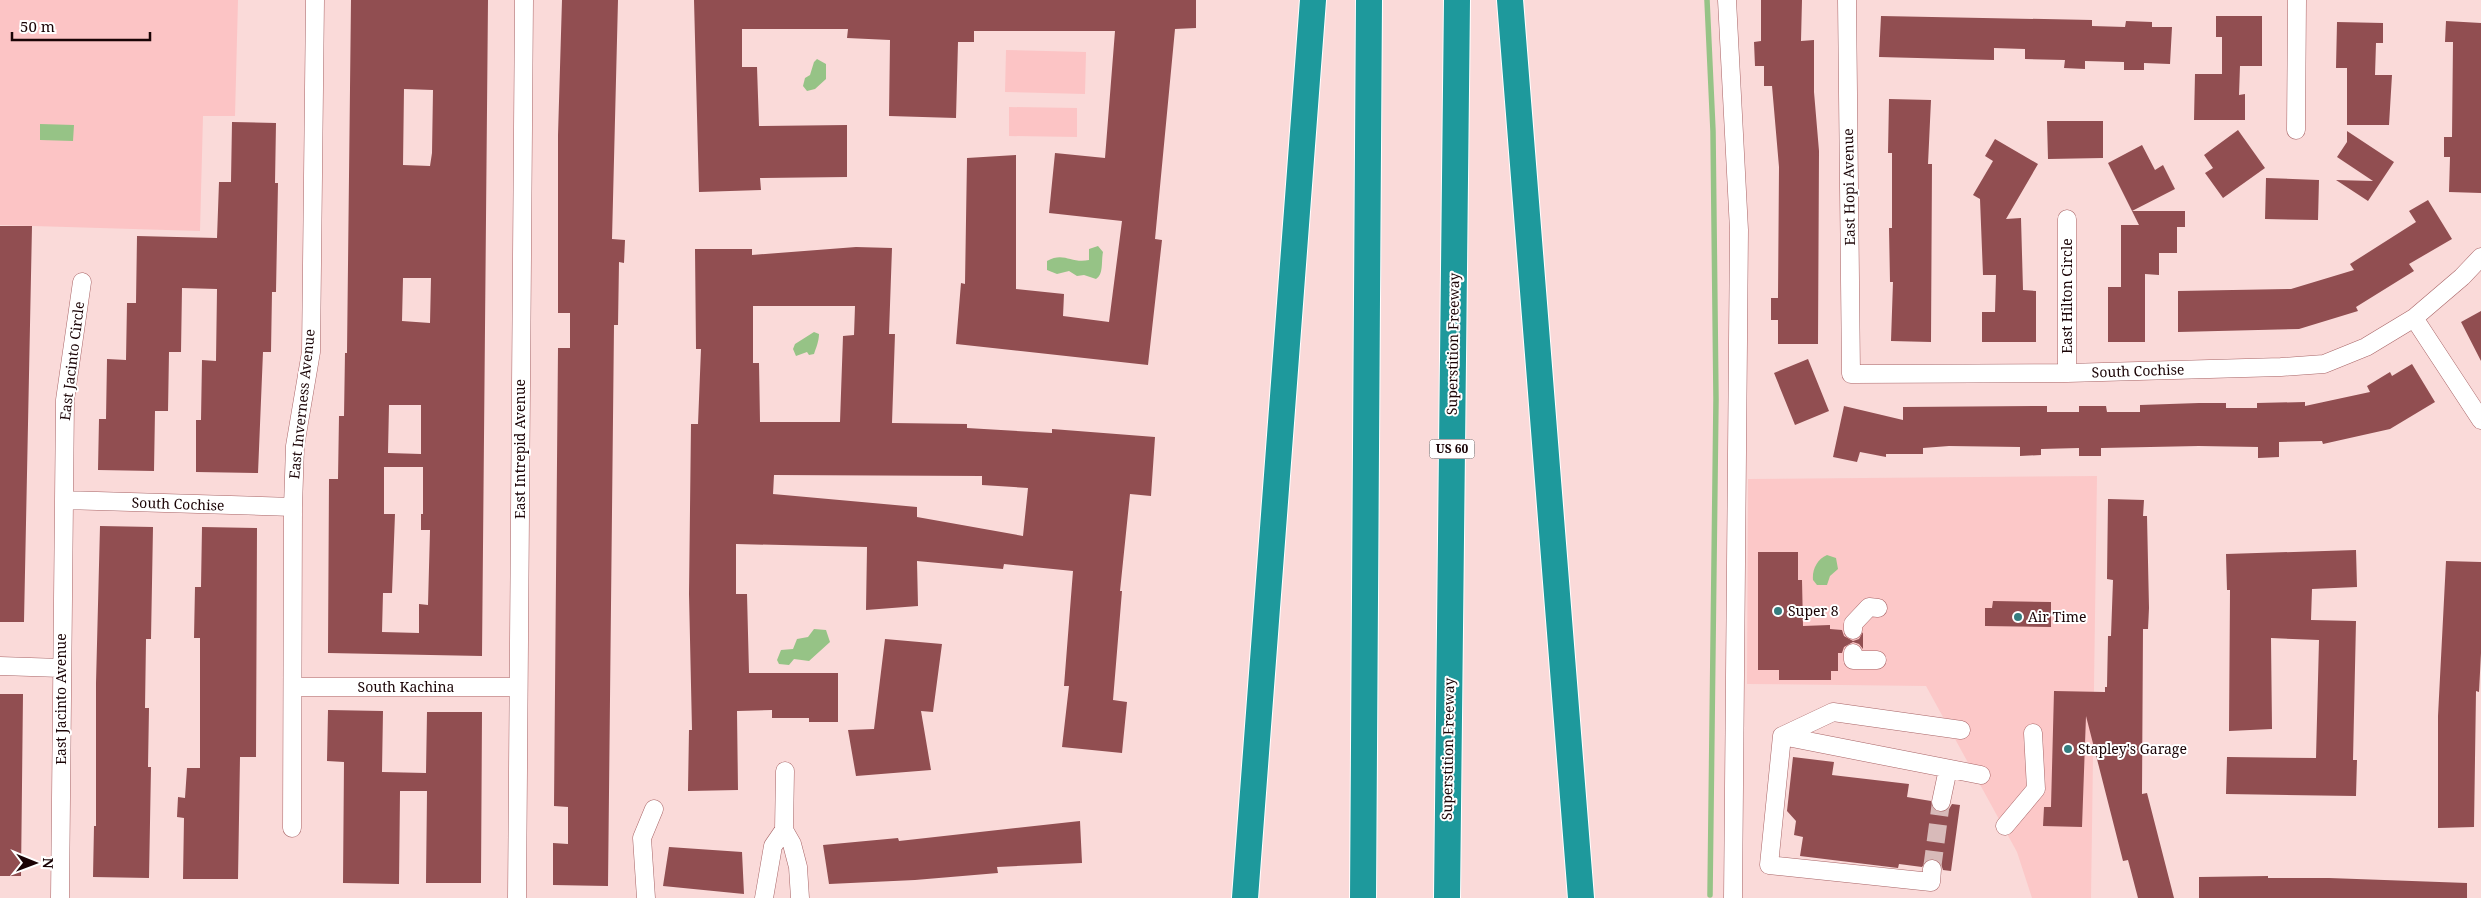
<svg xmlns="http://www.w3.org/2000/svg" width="2481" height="898" font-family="'Noto Serif',serif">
<rect width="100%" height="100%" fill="#fadad9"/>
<path fill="#fcc8c8" d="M2097,476L2091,898H2032L2017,852L1926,686L1747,684L1748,479Z"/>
<path fill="#fcc4c5" d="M0,0H238L235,116H203L200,231L0,225Z
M1006,50L1086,52L1085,94L1005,92Z
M1009,107L1077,108V137L1009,136Z"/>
<path fill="#96c386" d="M817,59L826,64V79L815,89L807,91L803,86L805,78L810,75L814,62Z
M40,124L74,125L73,141L40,140Z
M1098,246L1103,252C1101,261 1104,274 1096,279L1084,275L1077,276L1069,271L1057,274L1047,270V261C1064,251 1071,264 1089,260V249Z
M814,332L819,334C819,341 816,348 814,354L809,355L807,352L796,356L793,349L795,344Z
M1827,555L1836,558L1838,569L1830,576L1827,585H1817L1813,580C1812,570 1817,559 1827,555Z
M814,629L826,630L830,642L809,661L794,659L789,665L779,664L777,660L781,650L793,649L797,639L808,637Z"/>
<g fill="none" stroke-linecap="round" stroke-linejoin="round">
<path stroke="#96c386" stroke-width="5.5" d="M1707,0L1713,131L1716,399L1710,895"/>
</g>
<path fill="#914e51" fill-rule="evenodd" d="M351,0H488L482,656L328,653L329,479H338L339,416H344L345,353H347ZM404,89L433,90L432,153L430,166L403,165ZM403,278H431L430,323L402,321ZM389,405H421V454L388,453ZM384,467H423V514H421V530H430L428,605L419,604V633L382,632L383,593H392L395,514H384Z
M562,0H618L612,239L625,240L624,263L619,262L618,325H614L608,886L553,885V843L568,844V807L554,806L558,348H570V313H558V135Z
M694,0H1196V28L1175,29L1155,239L1162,240L1148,365L956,344L961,283L965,284L967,158L1016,155V289L1064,294L1063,316L1109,322L1122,221L1049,213L1055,153L1105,158L1115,31H974V42H958L956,118L889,116L890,40L847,38L848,29H742V67H757L759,126L847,125V177L760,178L761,190L699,192Z
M1761,0H1802L1801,41L1814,40V92L1819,151L1818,344H1778V320H1771V298H1778L1779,167L1772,86H1764V66H1755L1754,42L1761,41Z
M1881,16L2092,20V26L2125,27L2126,21L2152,22V27H2172L2170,64L2144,63V70H2124V62L2085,61V69L2064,68L2065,60L2025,59V49L1994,48V60L1879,57Z
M2216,16H2262V66H2240L2239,95L2245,94V120H2194L2195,74H2222V37H2216Z
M2446,21L2481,23V193L2449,192L2450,157H2444V137H2452L2453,42H2445Z
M2337,22L2383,23V43H2376L2375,75H2392L2389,125H2347V68H2336Z
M1889,99L1931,100L1928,164H1932L1931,342L1891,341L1893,282H1890L1889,228H1892V153H1888Z
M2047,121H2103V158L2048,159Z
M232,122L276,123L275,183H278L276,292H272L271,352H263L258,473L196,472V420H201L202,360L216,361L217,289L182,288L181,352H169L168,411H155L154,471L98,470L99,419H106L107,359L126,360L127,303H136L137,236L217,238L219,182H231Z
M2238,130L2265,168L2223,198L2205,173L2213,168L2204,155Z
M2347,131L2394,162L2368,201L2336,180L2373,181L2337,157L2347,142Z
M1995,139L2038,164L2006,219L2021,218L2023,290L2036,291V342H1982V312H1995L1996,275H1983L1980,199L1973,195L1993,161L1985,156Z
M2142,145L2155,170L2163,165L2175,189L2132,211L2108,163Z
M2266,178L2319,180L2318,220L2265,219Z
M2428,200L2452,239L2409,264L2414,271L2356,307L2358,311L2299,329L2178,332V291L2291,289L2354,270L2350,264L2416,222L2409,211Z
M2132,211H2185V227H2177V253H2159V275L2145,274V342H2108V287H2121V225H2139Z
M0,226H32L24,622H0Z
M856,247L892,248L889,334H895L892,423L967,424V428L1052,433V429L1155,437L1151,496L1130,494L1120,591H1122L1113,700L1127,702L1122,753L1062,747L1069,686H1064L1073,571L1004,564L1003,569L917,561L918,606L866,610L867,547L736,544V594H747L749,673H838V722H809V718H772V710L737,711L738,790L688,791L689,730H692L689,594L691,424H698L701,349H696L695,249H752V255ZM753,306H855L854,335L843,336L840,422H760L759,363H753ZM774,475L982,476V485L1028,488L1023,536L917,517V507L773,494Z
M2481,311V361L2461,322Z
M1808,359L1829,411L1795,425L1774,373Z
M2412,364L2435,402L2390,429L2323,444L2322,441L2279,442V457L2258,458V447L2199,446L2101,448V456H2079V448L2041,449V455L2020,456V447L1949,446L1923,448V454H1886V457L1860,452L1857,462L1833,457L1844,406L1903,420V407L2047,406V412H2079V406H2106L2107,412H2140V405L2199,403H2226V408H2257V403L2305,402V406L2370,392L2367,386L2390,372L2392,376Z
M2108,499L2144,500L2143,516H2147L2149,608L2148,629H2143L2142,794L2147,793L2174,898H2138L2128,860L2123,861L2086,716L2082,827L2043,826L2044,807H2051L2054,691L2105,692V687H2107L2108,636H2111L2113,580L2107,579Z
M100,526L153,527L151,639H146L145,708H149L148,767H151L149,878L93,877L94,826H96V683Z
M202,527L257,528L256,757H240L238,879H183L184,818L177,817L178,797L185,798L187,768H200V638H194L195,587H201Z
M2356,550L2357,587L2312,589L2311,620L2356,621L2353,760H2357L2356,796L2226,794L2227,757L2316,758L2319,640L2271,638L2272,729L2229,731L2230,590H2227L2226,554Z
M1758,552H1798V580H1802L1803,626L1830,625V629L1842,630L1844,636L1853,641L1859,639L1863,632V649L1859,644L1853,642L1844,647L1842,653H1838V671H1831V680H1779V670H1758Z
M2446,561L2481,562V653L2479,692L2476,691L2474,827L2438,828V716Z
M1993,601L2051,602V627L1985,626V608H1992Z
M885,639L942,644L933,712L921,711L931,770L856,776L848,730L874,729Z
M0,694H23L21,876H0Z
M328,710L383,711L382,772L426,773L427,712H482L481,883H426L427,791H400L399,884L343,883L344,762L327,761Z
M1793,757L1834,762L1832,775L1909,784L1907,797L1931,801L1934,810L1938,812L1949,809L1952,804L1960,805L1951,871L1943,870L1941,864L1933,859L1927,860L1922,867L1899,864L1898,868L1800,856L1803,837L1794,835L1796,821L1787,811Z
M1080,821L1082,863L997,867L998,873L915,880L829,884L823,845L898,838L899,841Z
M669,847L742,852L744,894L663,886Z
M2268,876V878H2329L2467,883V898H2199V877Z"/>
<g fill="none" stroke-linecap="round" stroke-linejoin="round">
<path stroke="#d8bab9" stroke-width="18" stroke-dasharray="18 9" stroke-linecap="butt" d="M1932,869L1941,802"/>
<g stroke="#a86466" stroke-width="19">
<path id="minor" d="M1727,0L1739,230L1733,898
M1847,0L1851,374L2067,373L2281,367L2324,364L2366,347L2414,318L2462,277L2481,257
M2296,130L2297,0
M2067,219V373
M2414,318L2481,420
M64,500L293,507
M1853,630V624L1869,607L1878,608
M1853,653V660H1877
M0,666L61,668
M294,687H518
M1782,736L1981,775
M785,771L784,830L792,844L798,867L800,898
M1941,802L1948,769
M2005,826L2036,789L2033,733
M292,828L293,507L295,446L311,352L315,0
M1932,869L1931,882L1769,865L1782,736L1833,712L1961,730
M60,898L65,400L82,282
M517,898L524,0
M646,898L642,838L654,809
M764,898L773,846L784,830"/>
</g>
<g stroke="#fff" stroke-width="28">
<path id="highway" d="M1510,0L1581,898
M1245,898L1313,0
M1363,898L1369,0
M1447,898L1457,0"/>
</g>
<use href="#minor" stroke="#fff" stroke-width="18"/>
<use href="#highway" stroke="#1e999c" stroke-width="26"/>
</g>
<g fill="#347d7f" stroke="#fff" stroke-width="2">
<circle cx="1778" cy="611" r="5"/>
<circle cx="2018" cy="617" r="5"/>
<circle cx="2068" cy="749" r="5"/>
</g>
<g text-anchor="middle" stroke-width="4" stroke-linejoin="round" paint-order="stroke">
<rect fill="#fff" stroke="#5f4f50" stroke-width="1" x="1429.5" y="439.5" width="45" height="19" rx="4"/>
<g font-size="12" font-weight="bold" fill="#1a0305">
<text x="1452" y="453">US 60</text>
</g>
<g font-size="14" fill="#1a0305" stroke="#fff">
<text transform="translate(1849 187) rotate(-91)" y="5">East Hopi Avenue</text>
<text transform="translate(2067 296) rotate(-90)" y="5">East Hilton Circle</text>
<text transform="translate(1453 344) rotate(-89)" y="5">Superstition Freeway</text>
<text transform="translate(72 361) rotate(-83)" y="5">East Jacinto Circle</text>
<text transform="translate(2138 371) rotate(-2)" y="5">South Cochise</text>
<text transform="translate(302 404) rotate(-84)" y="5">East Inverness Avenue</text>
<text transform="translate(520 449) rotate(-90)" y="5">East Intrepid Avenue</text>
<text transform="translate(178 504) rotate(2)" y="5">South Cochise</text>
<text x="406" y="692">South Kachina</text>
<text transform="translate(61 699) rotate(-90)" y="5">East Jacinto Avenue</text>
<text transform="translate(1448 749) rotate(-89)" y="5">Superstition Freeway</text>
</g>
<g font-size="14" fill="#1a0305" stroke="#fff" text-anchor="start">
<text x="1788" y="616">Super 8</text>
<text x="2028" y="622">Air Time</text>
<text x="2078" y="754">Stapley's Garage</text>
</g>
</g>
<g transform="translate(35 863) rotate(91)" stroke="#ffffff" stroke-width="4" paint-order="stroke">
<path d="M0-4L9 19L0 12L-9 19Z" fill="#1a0305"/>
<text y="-8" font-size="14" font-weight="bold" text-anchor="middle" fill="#1a0305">N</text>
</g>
<path d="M12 32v8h138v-8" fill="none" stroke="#1a0305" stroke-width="2.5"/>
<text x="20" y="32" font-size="15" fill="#1a0305" stroke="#ffffff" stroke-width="4" paint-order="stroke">50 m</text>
</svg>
